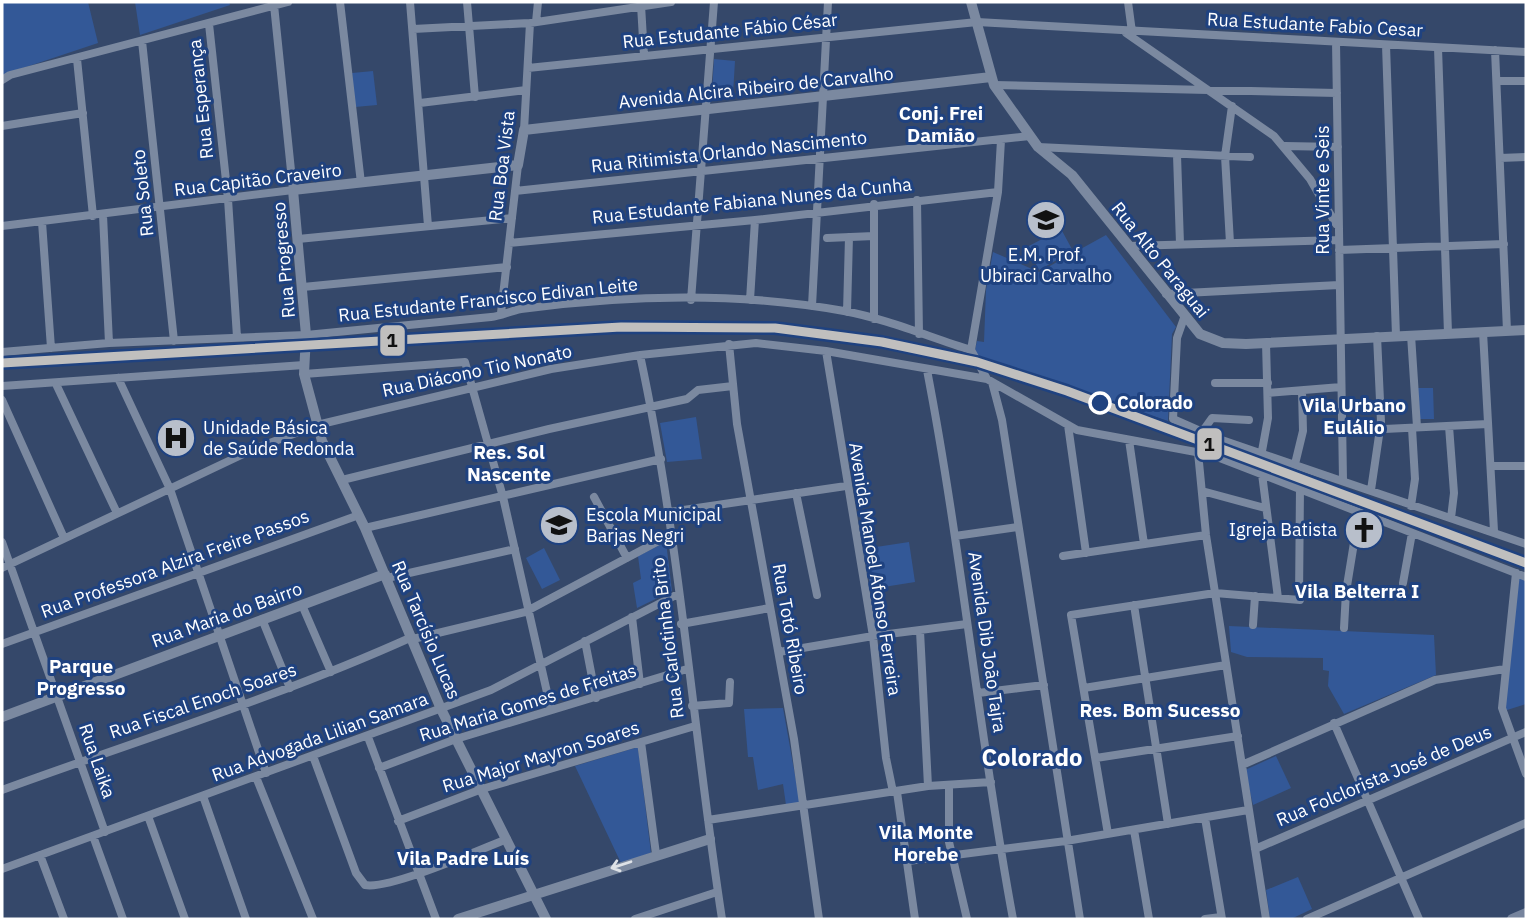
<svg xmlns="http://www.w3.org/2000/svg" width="1528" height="921" font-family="'IBM Plex Sans',sans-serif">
<rect width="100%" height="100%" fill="#35486a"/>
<path fill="#335897" d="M2,2H88L98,43L2,75Z
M135,2H229L230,5L140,35Z
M714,59L735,61L733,94L712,93Z
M373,71L377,105L355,107L352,73Z
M1061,229L1073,251L1039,270L1027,247Z
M1106,235L1176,327L1172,334L1168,421L978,357L975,350L977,341L984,342L986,290L993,252L1039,272Z
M1418,388H1433L1434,419H1419Z
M696,417L702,459L667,462L660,423Z
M666,542L672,591L637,608L633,583L641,579L638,556Z
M909,542L915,582L871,589L863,549Z
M544,548L560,580L542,589L526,558Z
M1519,578L1526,581V704L1504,711Z
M1229,626L1434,635L1436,675L1344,714L1328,686L1329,671L1323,670V658L1247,657L1231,652Z
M783,708L800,803L786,805L783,784L758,790L753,757H748L744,709Z
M638,747L651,853L621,863L575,766Z
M1276,756L1291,788L1253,805L1245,770Z
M1298,877L1312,909L1291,919H1270L1266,890Z"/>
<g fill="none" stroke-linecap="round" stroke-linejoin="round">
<path stroke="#7b89a0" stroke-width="8" d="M340,2L361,183
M410,2L428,226
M467,2L475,97
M1128,2L1132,32
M641,5L644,56
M536,22L538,2
M209,24L228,199L237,337
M413,29L530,23L671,2
M1126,33L1274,136L1310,179L1336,224
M142,41L174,341
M1336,42L1343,480
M1386,45L1396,336
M1438,48L1448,333
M1495,50L1507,331
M77,59L93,216
M528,68L977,22L1526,52
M2,80L10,75L288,2
M1497,81H1526
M994,85L1337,93
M420,103L526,90
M2,126L83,113
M524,130L530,23
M1285,146L1338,147
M1038,147L1250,157
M1177,155L1180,244
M1500,158L1526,157
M515,191L1030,136
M917,200L919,334
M103,215L109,343
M42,222L51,348
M2,226L293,190L274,5
M827,238L874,236
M298,239L512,218
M509,243L755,220L998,192
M1230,243L1225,156L1232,106
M1129,246L1339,240
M1339,250L1504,244
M303,287L507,267
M1166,294L1339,285
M691,300L714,2
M750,300L755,220
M812,306L828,2
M847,312L849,237
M501,313L518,165
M1184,318L1177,338L1173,419L1216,438L1526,544
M874,319V204
M1483,332L1494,531
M1411,335L1417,427
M729,344L737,424L794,739L819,919
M971,350L998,192L1001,140
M971,350L987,379
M826,351L873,636L886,758L893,792
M2,352L109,343L306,335L491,317C501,316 510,311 521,309C626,295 739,292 844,311C887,319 929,337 971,350
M640,355C680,541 693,731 722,919
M927,370C962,552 979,737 1013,919
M304,374L465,362L503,497L551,710
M118,378L170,489L266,773
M992,382L1002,420L1080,919
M1215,383H1268
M56,384L117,513
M2,386L304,365
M1268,393L1341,387
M2,400L64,538
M1068,425L1086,553
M1449,426L1454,493L1451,518
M1343,431L1488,424
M1202,432L1212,418L1249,420
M1129,440L1144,544
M1262,451L1268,418L1266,343
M1198,452L1206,535L1266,919
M1295,464L1303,431L1302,391
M1492,466H1526
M1262,474L1278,598
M342,480L549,429L687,399L698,390L733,386
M1371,490L1381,422L1377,336
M1202,491L1265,508
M796,493L817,595
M594,497L627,558
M1411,506L1415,479L1412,428
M670,512L846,486
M365,528L661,459
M955,536L1018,527
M2,542L105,832
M1063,556L1206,535
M2,568L254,449L317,425L551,369L640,355L756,343L826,351L987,379L1077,430L1212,455L1526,577
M1516,573L1502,708L1526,774
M387,578L515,549
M1403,583L1412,533
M1299,600L1300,487
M302,605L331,672
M1134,605L1168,824
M632,617L640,684
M262,619L290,688
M681,624L770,608
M1253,625L1255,596
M1344,628L1346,592L1359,512
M920,631L928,786
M413,639L525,612L672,534
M585,641L596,698
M2,644L359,515
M779,652L873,636L967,624
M1084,688L1226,665
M978,693L1044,685
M692,706L729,703L730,682
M1334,723L1419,919
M368,737L436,919
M641,742L656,854
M313,756L356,873L365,885C389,890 479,850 507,839
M1096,758L1238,736
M1242,765L1435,680L1505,669
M379,768L456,739L687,669
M256,777L313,919
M949,786V842L967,919
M2,790C139,740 279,697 412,637
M897,792L915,919
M203,796L246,919
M148,816L185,919
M1205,818L1222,919
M708,820L928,786L991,782
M398,821L482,789L695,726
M1134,830L1149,919
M1108,834L1071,615L1215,593L1300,600
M93,836L123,919
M1255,849L1526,732
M40,855L64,919
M908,861L1066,841L1248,810
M2,869L491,690L678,594
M635,919L717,892
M1205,919L1221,917
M1307,919L1526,823"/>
<path stroke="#7b89a0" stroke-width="10" d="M971,2L994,85L1038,147L1072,175L1200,334L1223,343L1246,344L1526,330
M2,717L385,574
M458,919L710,839
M546,919L441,709L365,528L322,441L304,374L306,335L293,190L518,165L524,130L991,77"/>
<path stroke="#76849d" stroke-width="10" d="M1512,919L1526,913"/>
<g stroke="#1f4280" stroke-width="14">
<path id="rail-1" d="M2,363L621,327L775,328L882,342L977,362L1067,391L1526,563"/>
</g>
<use href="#rail-1" stroke="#c0bfbe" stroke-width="9"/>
</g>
<defs><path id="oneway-shaft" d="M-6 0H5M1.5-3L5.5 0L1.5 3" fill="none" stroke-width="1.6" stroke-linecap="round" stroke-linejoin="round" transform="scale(1.75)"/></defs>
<use stroke="#dee2e7" href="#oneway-shaft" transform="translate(621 865) rotate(162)"/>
<defs>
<g id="school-disc" transform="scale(2.0125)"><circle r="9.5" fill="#b8bfcb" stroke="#1f4280"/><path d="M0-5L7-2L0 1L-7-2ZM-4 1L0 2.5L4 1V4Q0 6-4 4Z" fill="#111"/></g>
<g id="hospital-disc" transform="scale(2.0125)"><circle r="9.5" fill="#b8bfcb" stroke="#1f4280"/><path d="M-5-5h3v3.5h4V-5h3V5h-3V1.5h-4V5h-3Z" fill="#111"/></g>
<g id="church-disc" transform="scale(2.0125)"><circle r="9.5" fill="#b8bfcb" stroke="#1f4280"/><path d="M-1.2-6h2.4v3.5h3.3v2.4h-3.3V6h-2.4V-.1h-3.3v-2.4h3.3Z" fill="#111"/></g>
</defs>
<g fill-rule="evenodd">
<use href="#school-disc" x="1046" y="220"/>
<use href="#hospital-disc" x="176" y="438"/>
<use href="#school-disc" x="559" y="525"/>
<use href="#church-disc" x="1364" y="530"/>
</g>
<circle fill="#1f4280" stroke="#fff" stroke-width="3.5" cx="1100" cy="403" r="10"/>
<g text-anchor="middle" stroke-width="6" stroke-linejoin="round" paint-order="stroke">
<g font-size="18" fill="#fff" stroke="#1f4280">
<text transform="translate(1315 25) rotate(3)" y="6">Rua Estudante Fabio Cesar</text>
<text transform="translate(730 31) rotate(-6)" y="6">Rua Estudante Fábio César</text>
<text transform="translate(756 88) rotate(-6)" y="6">Avenida Alcira Ribeiro de Carvalho</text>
<text transform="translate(201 99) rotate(-96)" y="6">Rua Esperança</text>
<text transform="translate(729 152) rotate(-6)" y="6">Rua Ritimista Orlando Nascimento</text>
<text transform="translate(502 166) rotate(-83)" y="6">Rua Boa Vista</text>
<text transform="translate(258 180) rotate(-7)" y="6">Rua Capitão Craveiro</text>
<text transform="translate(1323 190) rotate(-90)" y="6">Rua Vinte e Seis</text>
<text transform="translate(143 193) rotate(-96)" y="6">Rua Soleto</text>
<text transform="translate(752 201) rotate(-6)" y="6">Rua Estudante Fabiana Nunes da Cunha</text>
<text transform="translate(284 260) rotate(-95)" y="6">Rua Progresso</text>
<text transform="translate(1160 260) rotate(51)" y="6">Rua Alto Paraguai</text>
<text transform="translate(488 300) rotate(-6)" y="6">Rua Estudante Francisco Edivan Leite</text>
<text transform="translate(477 371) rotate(-12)" y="6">Rua Diácono Tio Nonato</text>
<text transform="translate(175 564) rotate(-20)" y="6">Rua Professora Alzira Freire Passos</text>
<text transform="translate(875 569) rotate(81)" y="6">Avenida Manoel Afonso Ferreira</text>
<text transform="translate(227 615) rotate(-20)" y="6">Rua Maria do Bairro</text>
<text transform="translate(790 629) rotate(80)" y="6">Rua Totó Ribeiro</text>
<text transform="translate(426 630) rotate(67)" y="6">Rua Tarcísio Lucas</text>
<text transform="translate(668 638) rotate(-97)" y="6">Rua Carlotinha Brito</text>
<text transform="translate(987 642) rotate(82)" y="6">Avenida Dib João Tajra</text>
<text transform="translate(203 701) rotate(-19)" y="6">Rua Fiscal Enoch Soares</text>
<text transform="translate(528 703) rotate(-17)" y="6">Rua Maria Gomes de Freitas</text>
<text transform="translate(320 737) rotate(-20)" y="6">Rua Advogada Lilian Samara</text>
<text transform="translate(541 757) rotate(-17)" y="6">Rua Major Mayron Soares</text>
<text transform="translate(97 761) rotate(71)" y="6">Rua Laika</text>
<text transform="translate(1384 776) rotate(-23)" y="6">Rua Folclorista José de Deus</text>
</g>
<g font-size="18" fill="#fff" stroke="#1f4280" text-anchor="start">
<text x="1046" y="261" text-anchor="middle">E.M. Prof.<tspan x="1046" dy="21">Ubiraci Carvalho</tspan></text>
<text x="203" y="434">Unidade Básica<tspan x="203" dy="21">de Saúde Redonda</tspan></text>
<text x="586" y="521">Escola Municipal<tspan x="586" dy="21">Barjas Negri</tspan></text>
<text x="1337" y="536" text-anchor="end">Igreja Batista</text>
</g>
<g font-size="18" font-weight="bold" fill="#fff" stroke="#1f4280" text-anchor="start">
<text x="1117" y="409">Colorado</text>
</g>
<g font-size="19" font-weight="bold" fill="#fff" stroke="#1f4280">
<text x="941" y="120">Conj. Frei<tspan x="941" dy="22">Damião</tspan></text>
<text x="1354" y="412">Vila Urbano<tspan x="1354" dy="22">Eulálio</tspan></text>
<text x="509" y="459">Res. Sol<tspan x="509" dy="22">Nascente</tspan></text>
<text x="1357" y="598">Vila Belterra I</text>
<text x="81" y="673">Parque<tspan x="81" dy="22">Progresso</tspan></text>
<text x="1160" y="717">Res. Bom Sucesso</text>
<text x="926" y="839">Vila Monte<tspan x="926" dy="22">Horebe</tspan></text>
<text x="463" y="865">Vila Padre Luís</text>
</g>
<g font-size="24" font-weight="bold" fill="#fff" stroke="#1f4280">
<text x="1032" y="766">Colorado</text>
</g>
</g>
<g stroke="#1f4280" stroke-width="2.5">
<rect x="379" y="324" width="27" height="33" rx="7" fill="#c0bfbe"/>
<rect x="1196" y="427" width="27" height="34" rx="7" fill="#c0bfbe"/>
</g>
<g font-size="19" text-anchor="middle" font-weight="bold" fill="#111">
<text x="392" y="347">1</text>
<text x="1209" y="451">1</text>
</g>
<rect width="1528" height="921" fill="none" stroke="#ffffff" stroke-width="7"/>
</svg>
